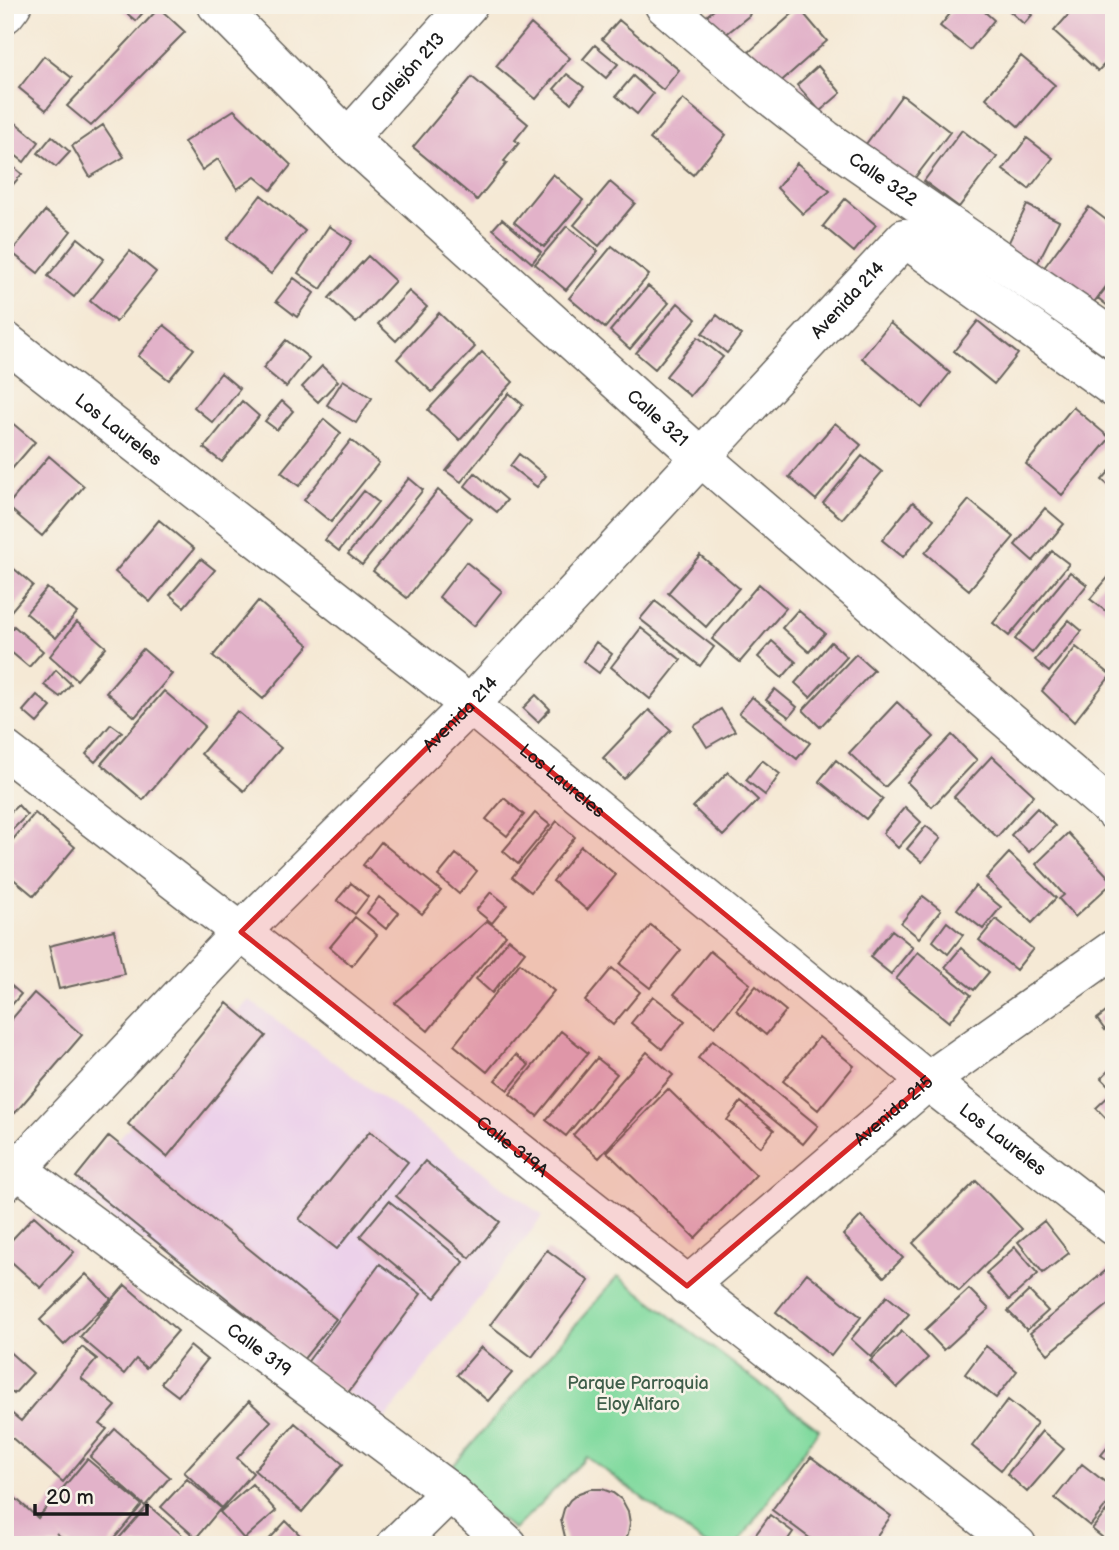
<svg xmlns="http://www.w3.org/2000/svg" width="1119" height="1550" font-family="'Balsamiq Sans',sans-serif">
<rect width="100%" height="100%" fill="#f7f3e8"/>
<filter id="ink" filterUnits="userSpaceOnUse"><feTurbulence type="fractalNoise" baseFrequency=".0143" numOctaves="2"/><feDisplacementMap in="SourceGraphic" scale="14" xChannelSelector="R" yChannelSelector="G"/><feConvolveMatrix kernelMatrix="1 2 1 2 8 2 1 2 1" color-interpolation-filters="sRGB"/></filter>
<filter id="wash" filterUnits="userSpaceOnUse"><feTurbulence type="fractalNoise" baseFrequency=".00686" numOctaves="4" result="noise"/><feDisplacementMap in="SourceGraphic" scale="28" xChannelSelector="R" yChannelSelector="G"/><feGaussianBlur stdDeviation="1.57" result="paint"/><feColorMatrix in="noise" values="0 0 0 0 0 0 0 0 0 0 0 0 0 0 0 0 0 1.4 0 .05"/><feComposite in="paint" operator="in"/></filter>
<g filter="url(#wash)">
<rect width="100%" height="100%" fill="#f5e9d5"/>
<path fill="#ecd1ea" d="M249,1000L543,1216L384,1420L72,1188Z"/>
<path fill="#81da9f" stroke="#4e7b5e" stroke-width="2" d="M618,1276L819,1429L737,1545H706L587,1457L514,1530L444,1476Z"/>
<g id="blocks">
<path fill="#e2b2c9" d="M117,5H149L136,21Z
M720,5H743L750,15L720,39L704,18Z
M957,5H977L994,20L970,50L940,26Z
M1003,5H1021L1032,15L1024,24Z
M1077,5L1114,6V54L1098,71L1054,31Z
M159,8L185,32L91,126L67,106Z
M799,8L827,41L778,84L749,52Z
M619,20L679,70L663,90L602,39Z
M531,24L570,58L536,99L496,66Z
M595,45L618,64L606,78L583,59Z
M44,56L72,78L46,110L19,88Z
M1021,56L1055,85L1019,127L986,98Z
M818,66L841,93L820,111L797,85Z
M567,74L584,87L571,103L554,89Z
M633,76L653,94L637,114L616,96Z
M472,77L528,124L515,140L519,143L504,161L507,163L477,200L413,147Z
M902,95L950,132L911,183L863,148Z
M683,99L726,135L693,175L650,139Z
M234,110L291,165L271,190L255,177L237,189L218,159L202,170L184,142Z
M5,114L39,142L24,162L5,147Z
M103,125L124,157L90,177L72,146Z
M962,130L997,157L959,207L924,181Z
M52,136L70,152L56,167L38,153Z
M1027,138L1053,158L1029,189L1003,170Z
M5,160L22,174L5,194Z
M797,163L830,191L803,214L777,188Z
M553,174L583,200L544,247L514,222Z
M610,182L635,203L599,246L574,225Z
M261,195L305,231L271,274L227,239Z
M845,199L876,225L854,252L823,226Z
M1027,205L1059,221L1036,266L1005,250Z
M1089,207L1114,226V276L1088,310L1040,273Z
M45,211L71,231L38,273L11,252Z
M502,219L541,252L532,263L493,229Z
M329,226L352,241L321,289L298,273Z
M567,226L598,251L566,290L535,264Z
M78,238L104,259L74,297L48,276Z
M612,246L649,275L605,328L569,298Z
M130,251L156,272L116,322L90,301Z
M368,256L395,281L356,323L329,298Z
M294,278L314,293L297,317L276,301Z
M1114,278V311L1098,298Z
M648,286L669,303L630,349L610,331Z
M409,291L427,307L396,341L378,324Z
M678,303L696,319L655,369L636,353Z
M439,313L475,347L432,392L397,359Z
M717,315L741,335L727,353L702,333Z
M978,321L1018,354L994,384L954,351Z
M890,323L950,373L922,408L862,358Z
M164,325L194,349L169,380L138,356Z
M698,337L723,357L690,396L666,376Z
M286,340L309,358L286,387L263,368Z
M482,352L513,382L460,440L428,410Z
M322,366L338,381L318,402L302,387Z
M221,373L240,389L213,423L194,407Z
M343,380L372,398L356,423L327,405Z
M509,393L523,405L461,482L446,471Z
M242,401L259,416L222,462L204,448Z
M282,401L293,411L277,430L265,421Z
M1073,407L1110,438L1062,495L1026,464Z
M5,417L35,442L5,477Z
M324,419L341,433L299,486L281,472Z
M835,423L861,445L816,500L789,477Z
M351,440L379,463L331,522L304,500Z
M519,454L546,476L537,487L510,466Z
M49,456L84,486L42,536L7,506Z
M862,456L882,472L842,519L823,503Z
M1114,466V490L1102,480Z
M475,473L507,500L497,512L465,486Z
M409,478L423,490L362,565L348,554Z
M438,490L471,518L407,598L373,571Z
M364,491L378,502L339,551L325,540Z
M969,500L1014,537L969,590L925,553Z
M913,502L934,519L903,557L882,540Z
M1045,508L1064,524L1033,561L1015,545Z
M159,520L194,549L150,602L115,572Z
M1052,551L1069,564L1009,636L993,623Z
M700,555L739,588L706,627L668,593Z
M201,559L215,570L184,607L170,595Z
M5,561L33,585L5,618Z
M466,562L502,591L474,626L439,597Z
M1070,572L1087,585L1032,653L1015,639Z
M1110,575L1114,578V603L1107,612L1090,599Z
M759,584L786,608L740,662L712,639Z
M47,588L77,613L56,638L26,613Z
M258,601L309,645L263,699L213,656Z
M655,601L714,647L700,666L640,619Z
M798,610L825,633L809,652L782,628Z
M1069,620L1082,631L1049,672L1035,660Z
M77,622L106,647L77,680L50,656Z
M14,626L43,651L29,667L5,647V637Z
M641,628L681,660L650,699L611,667Z
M772,641L796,662L782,678L758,657Z
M596,642L612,654L599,673L583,661Z
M831,642L847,657L810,697L795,683Z
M1076,647L1111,675L1074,722L1042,691Z
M143,649L172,674L135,717L106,692Z
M856,654L874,670L820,727L803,710Z
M56,670L71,684L60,697L44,685Z
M775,689L797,707L789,717L766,700Z
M164,691L205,726L143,800L101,764Z
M37,695L51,707L37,723L23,711Z
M536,695L550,709L538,722L523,708Z
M752,697L810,743L797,759L739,713Z
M897,702L934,737L885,787L849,753Z
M721,709L735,731L707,747L694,726Z
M649,710L671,730L624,779L603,758Z
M237,711L281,748L244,791L201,754Z
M111,724L122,732L95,762L86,754Z
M952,735L977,760L932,807L907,782Z
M992,756L1034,795L997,837L954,797Z
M762,760L780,774L765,795L746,780Z
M836,760L883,799L866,819L819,781Z
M728,772L758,800L723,836L693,807Z
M504,798L524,815L507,836L486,819Z
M18,805L27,815L5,837V817Z
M905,807L921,822L898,848L883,833Z
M1037,808L1055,826L1029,852L1011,835Z
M35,813L75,847L34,896L5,872V849Z
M535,813L550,825L518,864L503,851Z
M557,821L575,837L531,892L512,877Z
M926,826L941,838L922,862L907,849Z
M1068,833L1113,882L1075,917L1059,899L1064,895L1036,864Z
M381,842L441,891L422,914L363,865Z
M581,846L616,875L587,910L553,881Z
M1009,853L1056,898L1032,923L986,878Z
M456,854L477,871L459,894L438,876Z
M351,883L368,897L355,914L337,900Z
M975,886L1001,907L983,929L957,909Z
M491,892L507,905L492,923L476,910Z
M923,896L941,910L919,938L901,923Z
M379,897L399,913L386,929L367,913Z
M355,917L377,935L352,966L330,947Z
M996,919L1033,949L1016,970L979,940Z
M487,921L506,935L428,1031L395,1003Z
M947,922L963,935L948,954L933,941Z
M651,925L681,950L650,988L620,964Z
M114,930L124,974L59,989L49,946Z
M892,930L913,947L891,974L870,957Z
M509,939L525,952L492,993L476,979Z
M961,948L989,972L974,990L945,967Z
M710,951L750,984L715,1027L674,994Z
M918,952L971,995L949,1022L896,979Z
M520,963L554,991L487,1072L454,1045Z
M612,968L640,992L613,1025L585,1001Z
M7,982L21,994L5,1013V985Z
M756,986L786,1011L766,1035L736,1010Z
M34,993L82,1035L15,1113L5,1105V1027Z
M653,996L685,1021L662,1049L631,1023Z
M227,1003L266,1036L167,1157L128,1124Z
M1114,1006V1023L1105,1030L1097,1019Z
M561,1031L588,1053L537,1116L510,1094Z
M819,1037L854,1066L818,1110L783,1081Z
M713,1040L818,1126L803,1144L698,1058Z
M647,1052L673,1075L599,1158L573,1135Z
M516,1055L529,1065L508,1090L495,1080Z
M597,1058L617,1074L566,1136L546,1120Z
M1114,1065V1127L1096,1108L1114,1091L1101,1078Z
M668,1089L756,1175L695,1238L607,1152Z
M741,1102L774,1130L761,1147L727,1120Z
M370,1131L408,1162L337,1249L299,1219Z
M109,1136L336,1319L303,1360L76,1177Z
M425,1161L500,1222L470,1258L396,1196Z
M976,1181L1022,1229L959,1291L913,1243Z
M389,1201L464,1262L435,1298L360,1236Z
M34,1216L74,1252L41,1288L5,1256V1247Z
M861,1216L903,1258L884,1277L843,1235Z
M1044,1221L1069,1253L1043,1273L1018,1242Z
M1015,1247L1038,1274L1009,1300L986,1273Z
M547,1250L589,1281L532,1357L490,1325Z
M380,1264L421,1294L347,1394L306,1364Z
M1109,1268L1114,1274V1300L1048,1354L1030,1333Z
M807,1273L861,1317L831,1356L776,1312Z
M86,1274L111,1299L64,1345L40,1320Z
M125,1285L178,1331L146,1368L136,1359L124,1374L80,1337Z
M969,1289L989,1309L944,1350L925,1330Z
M1029,1291L1048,1311L1027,1330L1008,1311Z
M887,1296L909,1314L871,1357L851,1339Z
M902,1331L928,1358L897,1388L870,1361Z
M190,1346L207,1360L178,1396L161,1383Z
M986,1346L1017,1371L996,1398L965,1374Z
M82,1347L97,1359L81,1378L116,1406L100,1424L107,1429L63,1482L11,1437L5,1444V1415L9,1411L21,1421Z
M481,1347L512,1373L488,1401L457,1375Z
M5,1348L33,1373L14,1394L5,1386Z
M1008,1400L1037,1423L1001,1470L972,1446Z
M249,1401L271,1421L237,1458L253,1473L222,1508L184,1472Z
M295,1423L343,1464L302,1512L254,1470Z
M115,1429L170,1477L145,1506L90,1457Z
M1042,1431L1064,1449L1027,1492L1007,1474Z
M1114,1439V1465L1101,1455Z
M811,1457L891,1516L870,1545H819L772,1510Z
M87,1459L142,1505L109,1545H71L56,1533L69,1545H5V1489L38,1518Z
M1082,1464L1114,1489V1496L1090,1526L1055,1498Z
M187,1479L221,1508L196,1538L161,1507Z
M252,1484L276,1511L244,1539L220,1512Z
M590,1489H602L613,1493L622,1500L628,1511L630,1523L628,1534L622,1545H569L566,1541L561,1520L564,1509L570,1500L579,1493Z
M1114,1502V1545H1112L1092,1529Z
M148,1505L188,1540L184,1545H113Z
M770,1515L793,1532L784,1545H748Z
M286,1521L310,1545H264Z"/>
</g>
</g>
<g filter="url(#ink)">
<use href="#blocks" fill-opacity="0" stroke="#68645d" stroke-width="2"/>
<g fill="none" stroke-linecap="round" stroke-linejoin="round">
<g stroke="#68645d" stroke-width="41">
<g id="minor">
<path id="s1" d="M217,5L348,138L702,458L1114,811"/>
<path id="s2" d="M664,5L764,91L825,139L1114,339"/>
<path d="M5,14L12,5"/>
<path id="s3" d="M348,138L468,5"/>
<path id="s4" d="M5,341L470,705L928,1081L1114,1226"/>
<path id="s5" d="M5,750L241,932L1017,1545"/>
<path id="s6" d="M5,1160L450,1492L508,1545"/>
<path id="s7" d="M5,1182L241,932L470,705L905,238L1114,388"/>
<path id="s8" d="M687,1286L928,1081L1114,949"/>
<path d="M396,1545L450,1492"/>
</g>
</g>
<use href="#minor" stroke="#fff" stroke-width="38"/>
</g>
</g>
<path fill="#d62828" fill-opacity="0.2" stroke="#d62828" stroke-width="5" stroke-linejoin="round" d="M470,705L928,1081L687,1286L241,932Z"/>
<g text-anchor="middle" stroke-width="5" stroke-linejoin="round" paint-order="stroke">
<g font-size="18" fill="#1c1c1c" stroke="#f7f3e8">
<text dy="6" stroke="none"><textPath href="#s3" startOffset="89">Callejón 213</textPath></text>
<text dy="6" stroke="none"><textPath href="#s2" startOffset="280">Calle 322</textPath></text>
<text dy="6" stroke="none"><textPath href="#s7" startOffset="1220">Avenida 214</textPath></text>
<text dy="6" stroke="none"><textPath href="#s1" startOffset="604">Calle 321</textPath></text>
<text dy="6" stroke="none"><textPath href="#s4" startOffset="144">Los Laureles</textPath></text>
<text dy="6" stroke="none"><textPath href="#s7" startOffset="653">Avenida 214</textPath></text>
<text dy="6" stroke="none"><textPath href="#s4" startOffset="710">Los Laureles</textPath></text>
<text dy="6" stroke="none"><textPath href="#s8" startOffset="271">Avenida 215</textPath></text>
<text dy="6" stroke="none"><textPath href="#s4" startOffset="1278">Los Laureles</textPath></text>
<text dy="6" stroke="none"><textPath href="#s5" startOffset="644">Calle 319A</textPath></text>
<text dy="6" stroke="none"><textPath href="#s6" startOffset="317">Calle 319</textPath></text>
</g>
<g font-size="18" fill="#3f5e4a" stroke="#f7f3e8">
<text x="638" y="1389">Parque Parroquia<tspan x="638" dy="21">Eloy Alfaro</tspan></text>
</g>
</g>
<rect width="1119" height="1550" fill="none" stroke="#f7f3e8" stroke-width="28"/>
<path d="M35 1504v10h112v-10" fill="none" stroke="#1c1c1c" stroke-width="3.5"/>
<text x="46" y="1504" font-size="21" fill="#1c1c1c" stroke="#f7f3e8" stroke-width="5" paint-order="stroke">20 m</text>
</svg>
